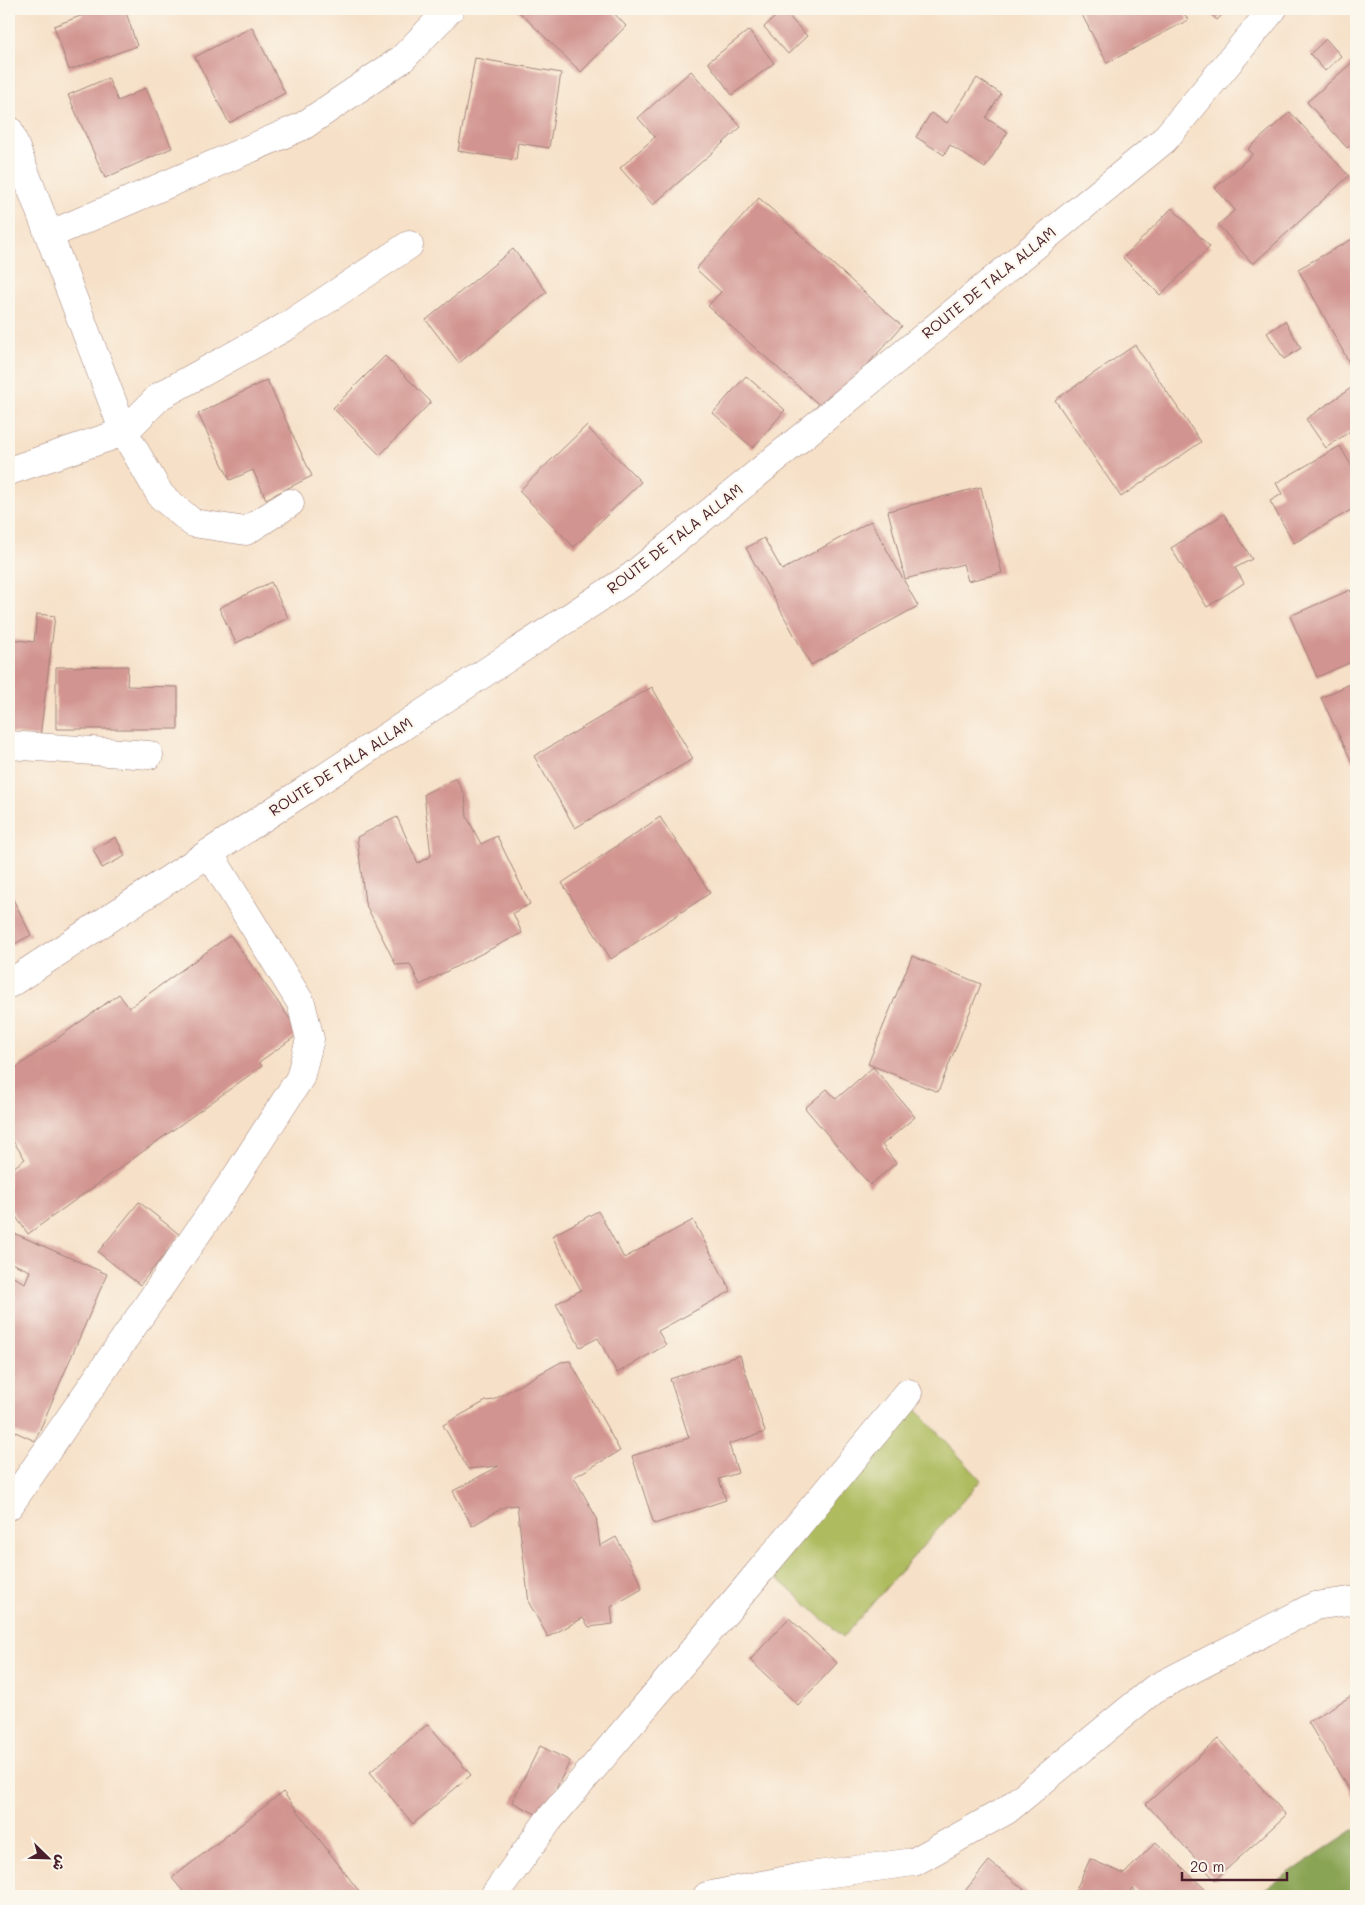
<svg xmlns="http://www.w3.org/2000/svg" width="1365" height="1905" font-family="Mali,'Playpen Sans Arabic',sans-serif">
<rect width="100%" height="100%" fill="#fbf7ec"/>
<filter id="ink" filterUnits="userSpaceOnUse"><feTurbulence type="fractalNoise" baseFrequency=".02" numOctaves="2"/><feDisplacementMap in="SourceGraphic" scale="10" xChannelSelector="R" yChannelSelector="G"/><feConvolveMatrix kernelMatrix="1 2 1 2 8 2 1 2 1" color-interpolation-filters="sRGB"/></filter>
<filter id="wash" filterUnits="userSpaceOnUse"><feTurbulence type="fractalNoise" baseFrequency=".0096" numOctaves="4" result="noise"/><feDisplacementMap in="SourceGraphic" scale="20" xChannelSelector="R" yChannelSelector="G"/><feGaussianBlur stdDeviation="1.12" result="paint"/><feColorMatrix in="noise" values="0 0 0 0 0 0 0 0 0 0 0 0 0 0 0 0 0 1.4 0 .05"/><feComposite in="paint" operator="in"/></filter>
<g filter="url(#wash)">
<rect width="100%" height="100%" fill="#f6e0c7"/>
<path fill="#aebc5e" stroke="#7c6e44" d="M913,1406L981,1480L843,1637L764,1566Z"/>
<path fill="#8aa455" stroke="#6a6240" d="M1356,1828V1896H1254Z"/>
<g id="blocks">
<path fill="#d29490" d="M81,9H125L137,46L69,70L54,26L83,15Z
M516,9H610L626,26L581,72Z
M1079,9H1182L1188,20L1107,63Z
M1205,9H1228L1217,20Z
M783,10L807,36L788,54L764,27Z
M252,27L285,93L229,123L195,57Z
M749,30L774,63L732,95L708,62Z
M1326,39L1341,56L1325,71L1310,54Z
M475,58L561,73L549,148L518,143L516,160L458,151Z
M1356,59V140L1347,148L1307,102Z
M691,71L741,127L653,205L620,168L655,137L638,118Z
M108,78L118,101L146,88L172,148L105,178L68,95Z
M977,78L1001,94L986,118L1008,132L985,168L950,145L944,155L916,137L931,113L947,123Z
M1290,112L1349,176L1253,264L1218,225L1235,210L1215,188L1253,154L1248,149Z
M759,198L902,326L826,411L708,306L721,292L696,269Z
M1172,208L1210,247L1160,295L1123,258Z
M1356,237V375L1298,269Z
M513,249L547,292L459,363L426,320Z
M1285,321L1301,348L1284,359L1267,333Z
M1135,345L1201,442L1121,497L1055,400Z
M385,356L431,402L380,455L333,408Z
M746,376L785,410L753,448L713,413Z
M267,380L312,476L266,499L253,470L230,480L198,414Z
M1354,386L1356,389V427L1326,448L1306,419Z
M586,426L641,482L574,547L519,491Z
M1340,446L1356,474V507L1294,543L1270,501L1282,494L1276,483Z
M981,487L1002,573L968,581L963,564L905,579L888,511Z
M1224,514L1252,559L1235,568L1244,583L1207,607L1171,548Z
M871,521L918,606L811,665L746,548L764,538L782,570Z
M271,582L288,618L236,643L219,608Z
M1350,590L1356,603V660L1317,677L1290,616Z
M37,614L55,616L40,737L9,733V639L34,642Z
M128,666L127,686L178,687V729H56V667Z
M1356,681V760L1352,762L1321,698Z
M652,687L693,759L575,828L534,756Z
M456,778L465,796L467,817L481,844L497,836L530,904L513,913L522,933L420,985L410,964L396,965L365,903L357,837L397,817L418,863L431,856L424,794Z
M660,817L710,893L611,959L562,883Z
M116,837L125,856L102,868L93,849Z
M9,891L31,935L9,947Z
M230,935L300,1033L259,1062L262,1066L28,1234L9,1207V1171L25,1159L9,1135V1073L119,994L129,1008Z
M912,956L981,984L938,1092L868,1064Z
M873,1067L915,1117L882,1145L896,1163L870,1185L805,1108L827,1089L836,1099Z
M139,1202L180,1235L140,1285L98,1252Z
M598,1211L624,1258L693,1220L731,1291L658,1331L666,1345L617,1373L598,1338L580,1347L556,1304L581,1290L552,1236Z
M9,1231L107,1274L35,1441L9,1429V1275L25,1283L30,1271L9,1262Z
M740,1355L765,1432L729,1444L738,1473L719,1479L726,1500L654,1524L632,1456L689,1438L670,1379Z
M570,1361L620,1451L574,1477L596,1517L600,1546L616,1537L640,1581L642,1589L611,1607L613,1624L589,1627L583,1618L548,1637L529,1603L517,1505L506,1506L472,1526L453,1491L499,1466L468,1469L443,1425L486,1401L493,1400L561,1362Z
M789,1618L837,1663L798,1705L750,1660Z
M1356,1693V1801L1308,1722Z
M428,1724L471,1775L413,1824L370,1772Z
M1218,1739L1286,1815L1215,1880L1146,1804Z
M540,1746L570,1761L542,1817L512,1802Z
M283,1792L359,1891L352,1896H187L172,1878Z
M1156,1842L1211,1895L1210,1896H1141L1132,1888L1128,1896H1073L1090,1859L1124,1874Z
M989,1861L1032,1896H961Z"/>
</g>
</g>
<g filter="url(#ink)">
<use href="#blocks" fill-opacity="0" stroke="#a08079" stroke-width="1"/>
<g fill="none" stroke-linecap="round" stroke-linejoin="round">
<g stroke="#a08079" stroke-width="29">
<path id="minor" d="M9,130L124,432L161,496L193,523L246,531L290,503
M49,235L303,126L402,59L450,9
M9,471L124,432L160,396L287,326L409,245
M9,745L149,755
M9,1506L236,1177L300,1078L310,1039L301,1003L209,853
M494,1896L548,1821L741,1594L908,1393
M707,1896L802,1877L914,1862L1007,1810L1154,1689L1315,1606L1356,1600"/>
</g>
<g stroke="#a08079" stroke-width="29">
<path id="major" d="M9,984L631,577L1164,140L1273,9"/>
</g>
<use href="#minor" stroke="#fff" stroke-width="28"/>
<use href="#major" stroke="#fff" stroke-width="28"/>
</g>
</g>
<g text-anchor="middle" stroke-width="4.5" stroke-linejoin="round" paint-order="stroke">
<g font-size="15" fill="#4a1f2b" stroke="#fbf7ec">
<text transform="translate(989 283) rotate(-39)" y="5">ROUTE DE TALA ALLAM</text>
<text transform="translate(675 539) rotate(-38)" y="5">ROUTE DE TALA ALLAM</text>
<text transform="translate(341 767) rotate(-33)" y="5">ROUTE DE TALA ALLAM</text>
</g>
</g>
<rect width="1365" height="1905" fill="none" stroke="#fbf7ec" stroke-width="30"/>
<g transform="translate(48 1858) rotate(113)" stroke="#fbf7ec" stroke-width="4" paint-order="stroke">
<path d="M0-4L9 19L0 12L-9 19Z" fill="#4a1f2b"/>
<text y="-8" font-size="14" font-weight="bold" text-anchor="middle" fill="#4a1f2b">ش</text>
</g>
<path d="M1182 1872v8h105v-8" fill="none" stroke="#4a1f2b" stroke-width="2.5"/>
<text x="1190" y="1872" font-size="15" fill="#4a1f2b" stroke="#fbf7ec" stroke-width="4" paint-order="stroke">20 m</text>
</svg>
